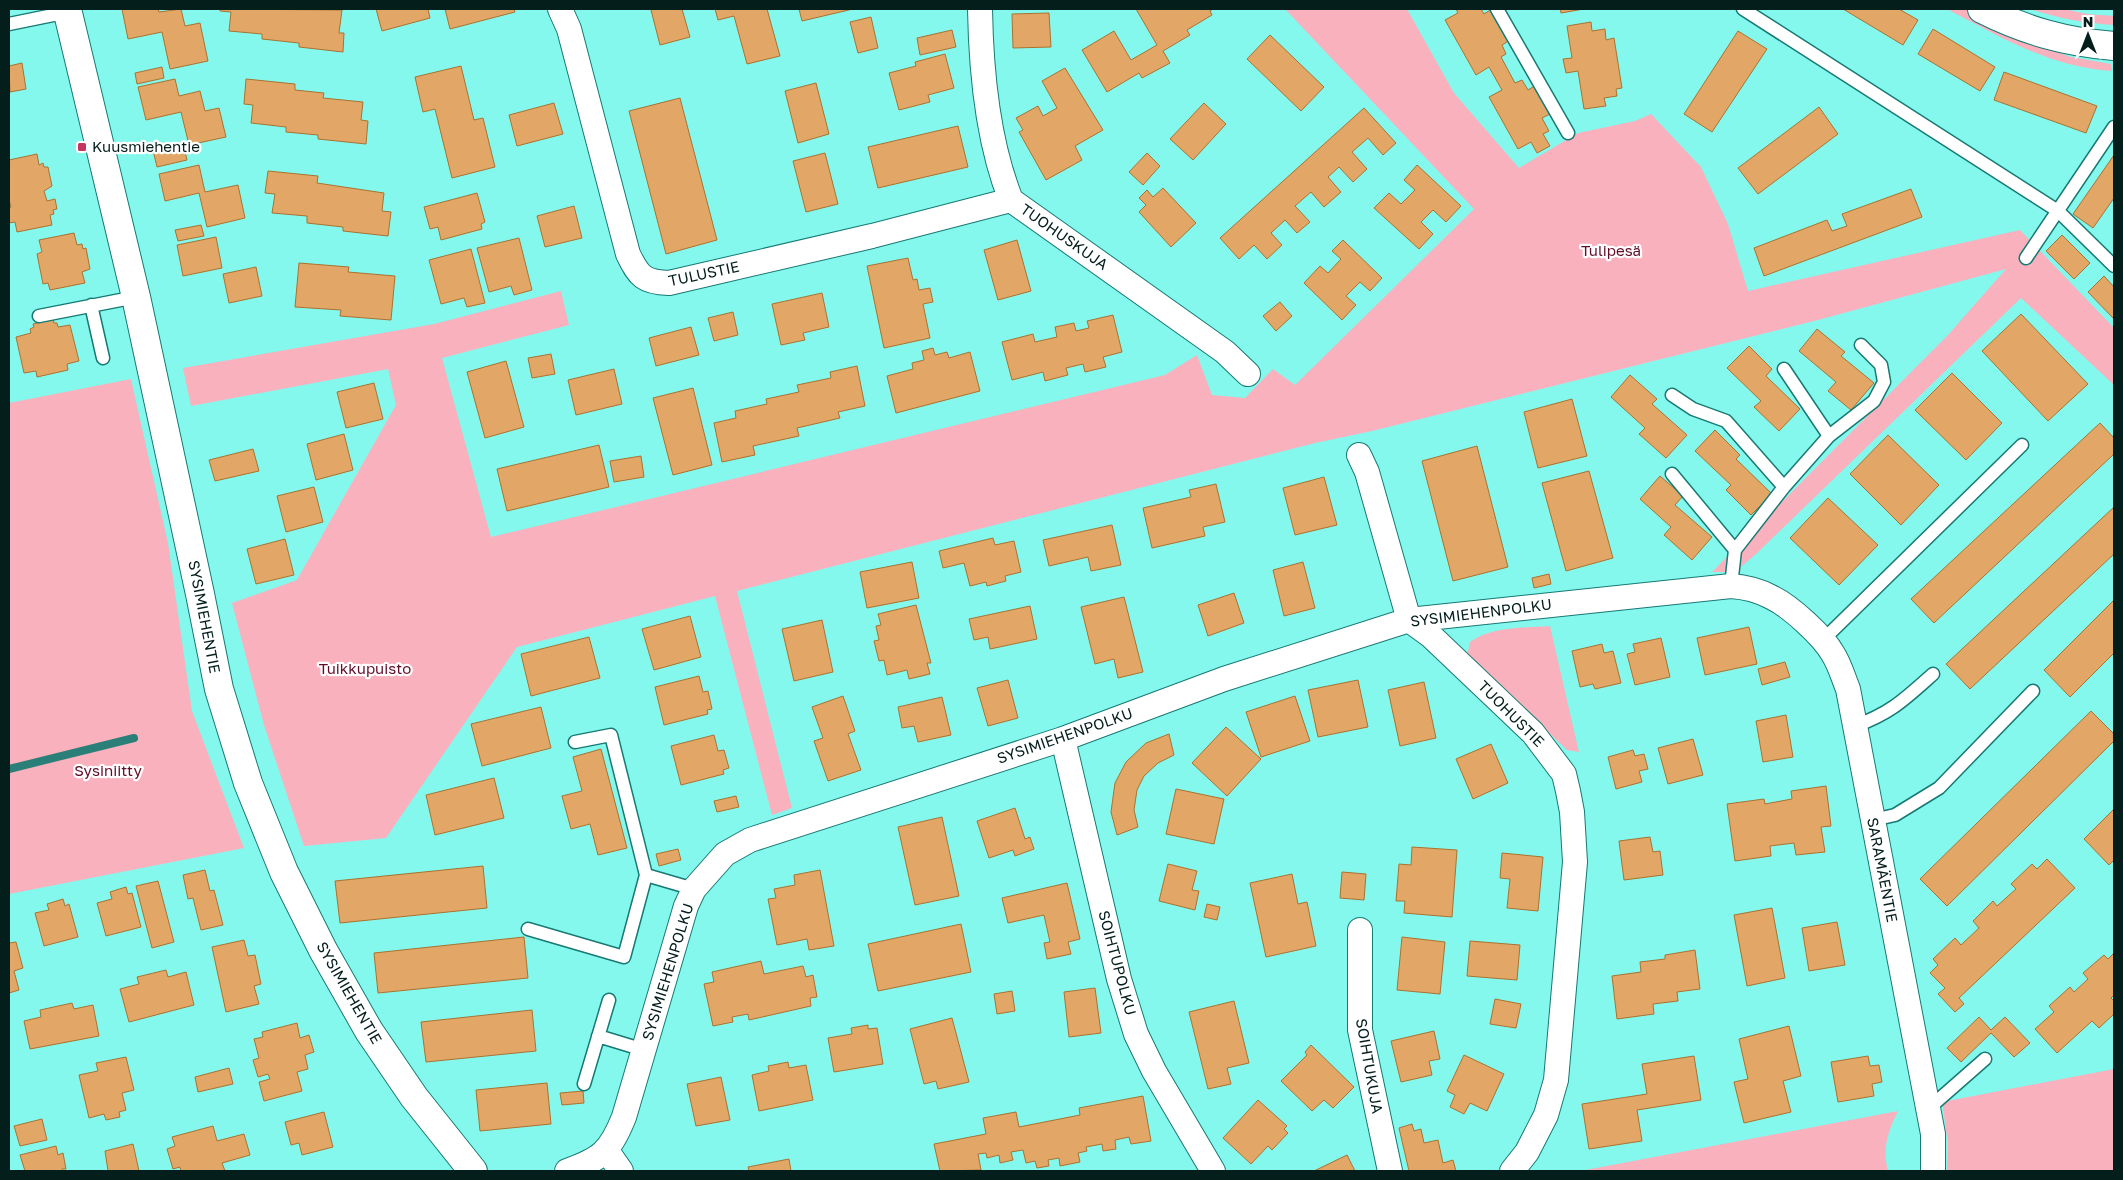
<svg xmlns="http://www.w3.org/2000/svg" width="2123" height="1180" font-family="'Golos Text',sans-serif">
<rect width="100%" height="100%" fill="#85f8ee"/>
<path fill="#f8b1bd" d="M1285,9H1407L1454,93L1519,168L1578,133L1635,121L1651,114L1701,167L1728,224L1748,291L2020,230L2114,328V385L2021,298L1756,554L1735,572H1712L1948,335L2006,269L1818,320L1372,431L1315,443L737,591L792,808L772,815L715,596L517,647L386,838L304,846L264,725L232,603L297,580L396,405L388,369L191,406L183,368L434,324L561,291L569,325L442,358L491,537L1165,375L1197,355L1212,395L1245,398L1273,369L1295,385L1474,209Z
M1947,9H1965L2023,40L2071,57L2111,64L2112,71C2048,66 2002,38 1947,9Z
M2030,9H2064L2087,14L2114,16V25C2085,23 2058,18 2030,9Z
M131,379L168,543L192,711L244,848L9,894V403Z
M1550,626L1579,752L1567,750L1467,656L1470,642C1492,626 1524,628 1550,626Z
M2114,1069V1171H1947L1948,1143L1942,1102Z
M1898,1111C1888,1131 1882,1149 1888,1171H1580Z"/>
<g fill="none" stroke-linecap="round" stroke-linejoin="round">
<path stroke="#2b7f79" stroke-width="8" d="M9,769L134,738"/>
</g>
<path fill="#e2a767" stroke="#a97230" d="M122,9H158L159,12L181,9L185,26L200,23L208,61L170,69L162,32L128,39Z
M220,9L342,10L339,33H344L343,52L299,47V43L262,39V34L229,31L231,12L220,11Z
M376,9H428L430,18L382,31Z
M445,9H514L515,12L450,29Z
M656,9H682L690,37L660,45L651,10Z
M715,9H767L780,56L747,64L734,16L718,20Z
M799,9H853L802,21Z
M1136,9H1213L1210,11L1212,15L1187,30L1190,35L1163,51L1170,63L1142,78L1139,73L1107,92L1082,50L1114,31L1131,60L1157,45Z
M1456,9H1481L1484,14L1492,9L1510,40L1502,45L1506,54L1501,57L1515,83L1522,80L1528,90L1536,85L1552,113L1542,118L1549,131L1543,134L1550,146L1537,153L1531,142L1518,149L1489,97L1502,90L1489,67L1476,75L1445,20L1458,13Z
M1560,9H1584L1561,13Z
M1843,9H1899L1918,20L1903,45Z
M1049,13L1051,47L1013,48L1012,14Z
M871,17L878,48L858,53L850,22Z
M1591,22L1592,31L1605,29L1606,40L1614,38L1622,88L1616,89L1617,96L1604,98L1606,106L1584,109L1578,71L1566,73L1563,59L1572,58L1567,26Z
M1933,29L1995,67L1980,91L1918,54Z
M952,30L956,47L920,55L917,38Z
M1738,31L1767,49L1712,132L1684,114Z
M1270,35L1324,87L1301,111L1247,59Z
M945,54L954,88L928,95L930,102L899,110L889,73L916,66L915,62Z
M22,63L26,89L10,92L9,66Z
M461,66L474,120L483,118L495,167L452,178L435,109L423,112L415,77Z
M162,67L164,78L137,84L135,73Z
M1065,68L1103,130L1075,146L1082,160L1046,180L1019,132L1023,130L1016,118L1038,106L1043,116L1057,108L1042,81Z
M2004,72L2097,106L2086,133L1994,100Z
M175,79L179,96L200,91L205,111L219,108L226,137L189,145L181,112L146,120L138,87Z
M246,79L295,84V90L324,93L323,98L363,102L361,120L368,121L366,144L318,139V135L286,132V127L251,123L253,105L244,104Z
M816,83L829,134L798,143L785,91Z
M680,98L717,240L666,254L629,111Z
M554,103L563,134L517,146L509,115Z
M1204,103L1226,124L1193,160L1170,139Z
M1819,107L1838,134L1758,194L1738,168Z
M1364,108L1396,143L1383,155L1368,138L1352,152L1367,169L1353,182L1339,167L1328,177L1341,192L1324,207L1311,192L1295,206L1310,222L1297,233L1285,220L1271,233L1282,245L1267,259L1254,245L1239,259L1220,238Z
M958,126L968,167L878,188L868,147Z
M183,143L187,160L157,167L153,150Z
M825,153L838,204L806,212L793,161Z
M1147,153L1160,166L1143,185L1129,172Z
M37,154L39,165L43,163L44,167H48L52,186L44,191L47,201L55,199L57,209L53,210L54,214L50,215L52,225L17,232L15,222L9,223V208L11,207L9,200V160Z
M2114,155V198L2093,228L2073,214Z
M199,165L205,192L238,185L245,218L207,227L199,193L165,201L159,174Z
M1417,165L1461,206L1446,222L1433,210L1421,222L1433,234L1419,249L1374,208L1389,193L1401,204L1415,190L1404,180Z
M268,171L318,176L317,183L384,193L382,211L391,212L388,236L343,231V227L307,223V216L272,213L275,194L265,193Z
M1163,188L1196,223L1171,247L1139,212L1146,205L1139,198L1147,190L1153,197Z
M1911,189L1922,217L1764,276L1754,248L1827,220L1832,231L1847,226L1842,214Z
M477,193L485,222L481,224L482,229L441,240L438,227L430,229L424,207Z
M574,206L582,238L545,247L537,216Z
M201,225L204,236L178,241L175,230Z
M74,233L77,245L82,244L83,249L86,248L90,269L82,272L85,283L50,290L48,283L43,284L37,254L42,252L39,240Z
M2062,235L2090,263L2074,279L2046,251Z
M216,237L222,268L183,276L177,245Z
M519,238L532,290L514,295L511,286L489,292L477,248Z
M1017,240L1031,291L998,300L984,250Z
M1343,240L1382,278L1370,291L1360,282L1346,296L1356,305L1342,320L1304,283L1320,266L1328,273L1341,259L1332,251Z
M471,249L485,303L467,307L464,298L441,304L429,260Z
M908,258L913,280L917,279L919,290L930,288L933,302L923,304L930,338L884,348L867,266Z
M299,263L349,267L348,272L395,276L391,320L340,316L341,310L295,307Z
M256,267L262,296L229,303L223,274Z
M2104,276L2114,287V319L2088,292Z
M822,293L829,327L803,333L805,340L781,345L772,304Z
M1280,302L1292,316L1276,331L1263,316Z
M733,312L738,335L714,341L708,318Z
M2021,314L2088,384L2048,421L1982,351Z
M1113,315L1122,352L1103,357L1106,367L1085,372L1083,364L1066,368L1068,375L1045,381L1043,372L1012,380L1002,342L1033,334L1035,342L1057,337L1055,327L1074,323L1076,331L1089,328L1087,321Z
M53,319L54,323H57L58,327L70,325L79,361L67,364L68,370L37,377L36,371L24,373L16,337L31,333L30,329L34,327L33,324Z
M691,327L699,355L656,366L649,338Z
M1817,329L1845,352L1841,356L1874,383L1851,410L1828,391L1836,382L1799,351Z
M1749,346L1772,369L1766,376L1800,409L1779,431L1754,407L1761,401L1727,368Z
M933,348L935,355L947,352L949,358L970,352L980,391L896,413L887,376L913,369L912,363L924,360L922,351Z
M551,354L555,374L532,378L528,358Z
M506,361L524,427L485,438L467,372Z
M857,366L865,406L838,412L840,418L797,428L799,436L753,446L755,455L722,462L714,423L736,418L735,411L767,404L766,399L799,392L797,385L831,378L830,372Z
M614,369L622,404L576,415L568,380Z
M1952,373L2002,423L1966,460L1915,410Z
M1630,375L1657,399L1652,404L1687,435L1666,458L1639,434L1645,428L1611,397Z
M374,383L383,419L346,428L337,392Z
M693,388L712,465L673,475L653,398Z
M1572,399L1587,456L1538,468L1524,412Z
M2100,423L2114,438V454L1934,623L1911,599Z
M1715,430L1740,455L1736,459L1772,494L1751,515L1726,490L1731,485L1695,451Z
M344,434L353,470L316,480L307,444Z
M1888,435L1939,485L1901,525L1850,474Z
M599,445L609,487L507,511L497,469Z
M1477,446L1508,567L1453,581L1422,461Z
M253,449L259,471L215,481L209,460Z
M641,456L644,477L614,482L610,461Z
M1589,471L1613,558L1566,571L1542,483Z
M1660,476L1683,496L1675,505L1712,537L1692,560L1664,535L1671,527L1640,499Z
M1324,477L1337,525L1295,535L1283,488Z
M1216,484L1225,522L1203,527L1205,536L1152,548L1143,508L1191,497L1189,490Z
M314,487L323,522L286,532L277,496Z
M1828,498L1878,545L1839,585L1790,538Z
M2114,507V554L1970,689L1946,664Z
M1112,525L1121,565L1091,571L1088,557L1049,566L1043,540Z
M993,538L995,545L1014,541L1021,572L1005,576L1006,581L987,586L986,582L970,586L964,563L943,568L939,551Z
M285,539L294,575L256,584L247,549Z
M912,562L919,598L867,608L860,572Z
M1303,562L1315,608L1284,616L1273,570Z
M1549,574L1551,584L1534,588L1532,578Z
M1234,593L1244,623L1208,636L1198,605Z
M1124,597L1143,672L1118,678L1114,659L1095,664L1081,607Z
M2114,600V653L2070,697L2044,670Z
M916,605L931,663H927L930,674L909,679L907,670L887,675L884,660L879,661L874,641L879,640L876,626L881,625L878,614Z
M1030,606L1037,639L990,649L988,637L974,640L969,619Z
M690,616L701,657L654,670L642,629Z
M822,620L833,672L794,681L782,629Z
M1749,627L1757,664L1705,675L1697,638Z
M589,637L600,678L531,696L521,654Z
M1661,638L1670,677L1635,685L1627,654L1635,652L1633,644Z
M1602,644L1604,653L1613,651L1621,683L1595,689L1593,684L1580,687L1572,651Z
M1785,662L1790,677L1762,685L1758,669Z
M699,676L703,692L708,691L712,709L707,710L708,714L664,725L655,687Z
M1008,680L1018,718L988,726L977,688Z
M1358,680L1368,727L1318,737L1308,690Z
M1424,682L1436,738L1400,746L1388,690Z
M843,696L855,731L848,734L861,770L828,781L814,741L823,738L812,707Z
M1295,696L1310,741L1261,757L1246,712Z
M942,697L951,735L918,742L914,726L902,728L898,707Z
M541,707L551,748L482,766L471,724Z
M2091,711L2114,734V741L1947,906L1920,879Z
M1786,715L1793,757L1763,762L1756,721Z
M1226,727L1261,759L1227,796L1192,763Z
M1169,734L1174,755L1158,763L1144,776L1137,790L1134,810L1138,827L1117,835L1111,812L1115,783L1126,762L1146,743Z
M714,735L718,751L724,750L729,768L723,770L724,774L681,785L671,746Z
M1693,739L1703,775L1668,784L1658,748Z
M1491,744L1508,783L1473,799L1456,759Z
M601,749L627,848L598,855L590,824L571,829L562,796L582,791L573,757Z
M1633,750L1635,756L1644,754L1648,769L1639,771L1642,782L1616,789L1608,757Z
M494,778L504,818L435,835L426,795Z
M1826,786L1831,826L1821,827L1825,852L1796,855L1794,843L1770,846L1771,856L1735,861L1727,804L1764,799L1765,804L1792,799L1791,791Z
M1176,789L1224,799L1214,844L1166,834Z
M736,796L739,807L717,812L714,801Z
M1015,808L1025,839L1030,837L1034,849L1015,856L1013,850L989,858L977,821Z
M2114,809V860L2109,865L2084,839Z
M942,817L959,896L915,905L898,827Z
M1650,837L1653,852L1660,851L1663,875L1624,880L1619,841Z
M1412,847L1457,850L1452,917L1404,913L1405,901H1396L1399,864L1411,865Z
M678,849L681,860L659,866L656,854Z
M1502,853L1543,857L1538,911L1507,908L1510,879L1500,878Z
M2047,859L2075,888L1959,998L1964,1004L1955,1012L1938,994L1945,988L1930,973L1938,965L1933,959L1955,938L1961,945L1979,928L1973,921L1993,901L1997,906L2016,889L2011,884L2032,864L2037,869Z
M1168,864L1197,871L1192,890L1199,891L1195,910L1159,901Z
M483,866L487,908L340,923L335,881Z
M205,870L210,891L214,890L223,925L201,930L193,898L188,899L183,875Z
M820,870L834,946L809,950L807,939L777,945L768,899L776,898L774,889L795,885L794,875Z
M1342,872L1366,874L1364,900L1340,898Z
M1292,874L1298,904L1307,902L1316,946L1266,957L1250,883Z
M158,881L174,942L152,948L136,886Z
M1067,883L1080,939L1068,942L1071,954L1047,959L1044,943L1050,942L1044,915L1008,923L1002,898Z
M126,887L128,894L132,893L141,927L106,936L97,903L112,899L110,892Z
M63,899L65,906L69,904L78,937L44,946L35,913L49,910L47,904Z
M1207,904L1220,907L1217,920L1204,917Z
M1772,908L1785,978L1747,986L1734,915Z
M1837,922L1845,965L1809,971L1802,928Z
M961,924L971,972L878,991L868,944Z
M524,937L528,978L378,993L374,953Z
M1402,937L1445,942L1440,994L1397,990Z
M244,940L248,956L255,955L261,984L254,986L259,1004L226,1012L212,947Z
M1470,941L1520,945L1517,980L1467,976Z
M16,942L23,968L14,971L19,990L9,993V943Z
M1695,950L1700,989L1677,992L1678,1001L1653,1004L1654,1014L1617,1019L1612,976L1641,972L1640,962L1665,959V955Z
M2114,953V995L2111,998L2114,1001V1014L2099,1028L2092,1021L2057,1053L2035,1029L2054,1012L2049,1006L2070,987L2074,992L2088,979L2083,973L2104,955L2108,959Z
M761,961L764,974L803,966L806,977L813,975L817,997L810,998L811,1006L749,1020L748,1014L732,1017L733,1022L713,1026L704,984L714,982L712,972Z
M166,970L168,977L186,972L194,1005L129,1022L120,989L139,984L137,977Z
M1095,988L1101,1033L1069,1037L1064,992Z
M1012,991L1015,1011L997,1014L994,994Z
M1495,999L1521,1004L1516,1028L1490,1024Z
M1234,1001L1249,1063L1227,1068L1231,1084L1208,1089L1189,1012Z
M72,1003L74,1009L93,1005L99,1036L30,1049L24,1021L41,1017L40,1010Z
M532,1010L536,1051L426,1062L421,1022Z
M1979,1017L1991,1030L2005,1017L2030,1043L2014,1057L1991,1033L1961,1062L1947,1048Z
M952,1018L969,1082L938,1089L936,1081L924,1084L910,1029Z
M297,1023L300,1038L309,1035L314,1052L305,1055L308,1069L297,1072L302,1091L264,1101L259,1082L270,1079L268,1074L258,1077L253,1060L259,1058L254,1039L263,1037L262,1032Z
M868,1025V1029L877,1028L883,1064L834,1072L828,1038L852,1034L851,1028Z
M1789,1026L1801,1076L1783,1081L1791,1112L1744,1123L1734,1082L1748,1079L1739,1039Z
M1434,1031L1440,1059L1429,1061L1432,1075L1401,1082L1391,1041Z
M1311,1045L1354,1087L1333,1108L1324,1100L1312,1111L1281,1081L1307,1055L1305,1052Z
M1464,1055L1504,1074L1487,1111L1470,1103L1464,1114L1450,1107L1455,1095L1447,1091Z
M1694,1056L1701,1100L1637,1110L1642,1141L1589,1149L1582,1104L1647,1094L1642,1064Z
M1868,1056L1870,1066L1879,1065L1882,1082L1872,1084L1874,1096L1838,1102L1831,1062Z
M126,1057L134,1090L122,1093L126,1110L119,1112L120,1117L106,1120L104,1114L89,1118L79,1075L98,1071L96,1063Z
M788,1062L789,1068L806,1065L813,1100L759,1111L752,1075L769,1071L768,1066Z
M229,1068L233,1084L198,1092L195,1077Z
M721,1077L730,1120L696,1126L687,1084Z
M547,1083L551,1124L480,1131L476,1090Z
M583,1091L584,1103L562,1105L560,1093Z
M1143,1096L1151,1141L1131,1144L1129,1137L1115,1140L1116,1149L1103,1151L1102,1144L1086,1147L1087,1151L1078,1153L1080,1162L1060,1166L1059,1158L1048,1160L1049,1166L1037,1168L1035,1161L1026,1163L1023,1150L1011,1152L1013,1160L1000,1163L999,1155L987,1158L986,1153L978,1154L981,1170L940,1171L934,1144L986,1134L983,1118L1016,1112L1019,1127L1080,1115L1079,1108Z
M1258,1100L1287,1126L1284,1129L1288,1133L1272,1150L1268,1146L1251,1164L1223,1138Z
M324,1112L333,1147L302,1155L299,1143L291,1145L285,1122Z
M42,1119L47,1140L20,1146L14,1126Z
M1412,1124L1414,1131L1421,1129L1424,1143L1438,1140L1443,1163L1453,1160L1456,1171H1409L1399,1128Z
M213,1126L217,1141L244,1134L250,1155L222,1163L225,1171H181L180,1167L173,1169L167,1149L175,1146L172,1137Z
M133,1144L139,1171H108L105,1151Z
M56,1146L58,1155L63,1153L66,1169H62V1171H25L20,1155Z
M1347,1155L1355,1171H1314Z
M789,1159L791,1171H749L748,1167Z"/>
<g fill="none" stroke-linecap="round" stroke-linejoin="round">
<g stroke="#177973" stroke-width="15">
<path id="lane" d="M1497,9L1568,133
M1743,9L2058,211L2114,266
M9,24L68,12
M2026,258L2114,127
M91,305L103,358
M39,316L136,297
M1784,369L1829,436L1784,487
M1672,395L1693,409L1726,421L1784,487L1735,550
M1829,436L1874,401L1884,382L1881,365L1861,345
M1672,474L1735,550L1731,586
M1823,640L2022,445
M1855,726C1891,713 1905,699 1933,674
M575,742L611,735L646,875L694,889
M1873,820L1895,815L1939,788L2033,691
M528,929L624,957L646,875
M598,1036L644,1050
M584,1084L609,1000
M1928,1109L1985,1059"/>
</g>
<g stroke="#177973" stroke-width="26">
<path id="street" d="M560,9L569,29L628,254C639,277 644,282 669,283L872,236L1011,200
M980,9C981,70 988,143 1011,200L1225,352L1248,374
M1359,455L1367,472L1409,620L1431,636L1533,733L1564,774L1568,791L1572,812L1575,862L1556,1080L1546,1115L1527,1152L1512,1171
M1063,739L1119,979L1136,1034L1154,1071L1213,1171
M1360,930V1030L1390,1171
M607,1151L621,1171
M567,1171C601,1159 610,1152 624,1117L686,906L694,889L725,854L750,840L1063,739L1224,679L1409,620L1731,586C1745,587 1758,590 1771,597C1790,606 1823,636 1833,654C1840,665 1843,677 1848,689L1933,1134V1171"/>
</g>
<g stroke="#177973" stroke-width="30">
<path id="secondary" d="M67,9L136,297L200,594L219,689L248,783L284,872L323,950L369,1031L414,1097L473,1171
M1982,9C2026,31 2065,42 2114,46"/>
</g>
<use href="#lane" stroke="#fff" stroke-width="12"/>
<use href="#street" stroke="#fff" stroke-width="24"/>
<use href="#secondary" stroke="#fff" stroke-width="28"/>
</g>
<rect fill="#c4355f" stroke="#fff" stroke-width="2" x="77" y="142" width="10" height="10" rx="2.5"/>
<g text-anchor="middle" stroke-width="4.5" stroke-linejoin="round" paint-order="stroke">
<g font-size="15" fill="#041e1c" stroke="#fff" text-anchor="start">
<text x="92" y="152">Kuusmiehentie</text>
</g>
<g font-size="15" fill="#041e1c" stroke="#fff">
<text transform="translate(1064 237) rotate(35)" y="5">TUOHUSKUJA</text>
<text transform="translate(704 274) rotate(-12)" y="5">TULUSTIE</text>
<text transform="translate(1481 613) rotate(-7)" y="5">SYSIMIEHENPOLKU</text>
<text transform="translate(204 617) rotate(79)" y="5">SYSIMIEHENTIE</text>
<text transform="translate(1511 714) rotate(45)" y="5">TUOHUSTIE</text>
<text transform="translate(1065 736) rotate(-19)" y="5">SYSIMIEHENPOLKU</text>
<text transform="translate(1882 870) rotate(79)" y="5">SARAMÄENTIE</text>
<text transform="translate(1117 963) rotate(75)" y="5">SOIHTUPOLKU</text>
<text transform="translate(668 972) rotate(-73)" y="5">SYSIMIEHENPOLKU</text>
<text transform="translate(349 993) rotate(60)" y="5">SYSIMIEHENTIE</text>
<text transform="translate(1369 1066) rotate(80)" y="5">SOIHTUKUJA</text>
</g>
<g font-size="15" fill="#620e29" stroke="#fff">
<text x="1611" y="256">Tulipesä</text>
<text x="365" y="674">Tuikkupuisto</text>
<text x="108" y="776">Sysiniitty</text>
</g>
</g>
<rect width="2123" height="1180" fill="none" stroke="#041e1c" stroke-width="20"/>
<g transform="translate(2088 35)" stroke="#ffffff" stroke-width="4" paint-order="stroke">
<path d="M0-4L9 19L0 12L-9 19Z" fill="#041e1c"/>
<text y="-8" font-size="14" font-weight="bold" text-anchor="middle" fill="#041e1c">N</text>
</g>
</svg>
